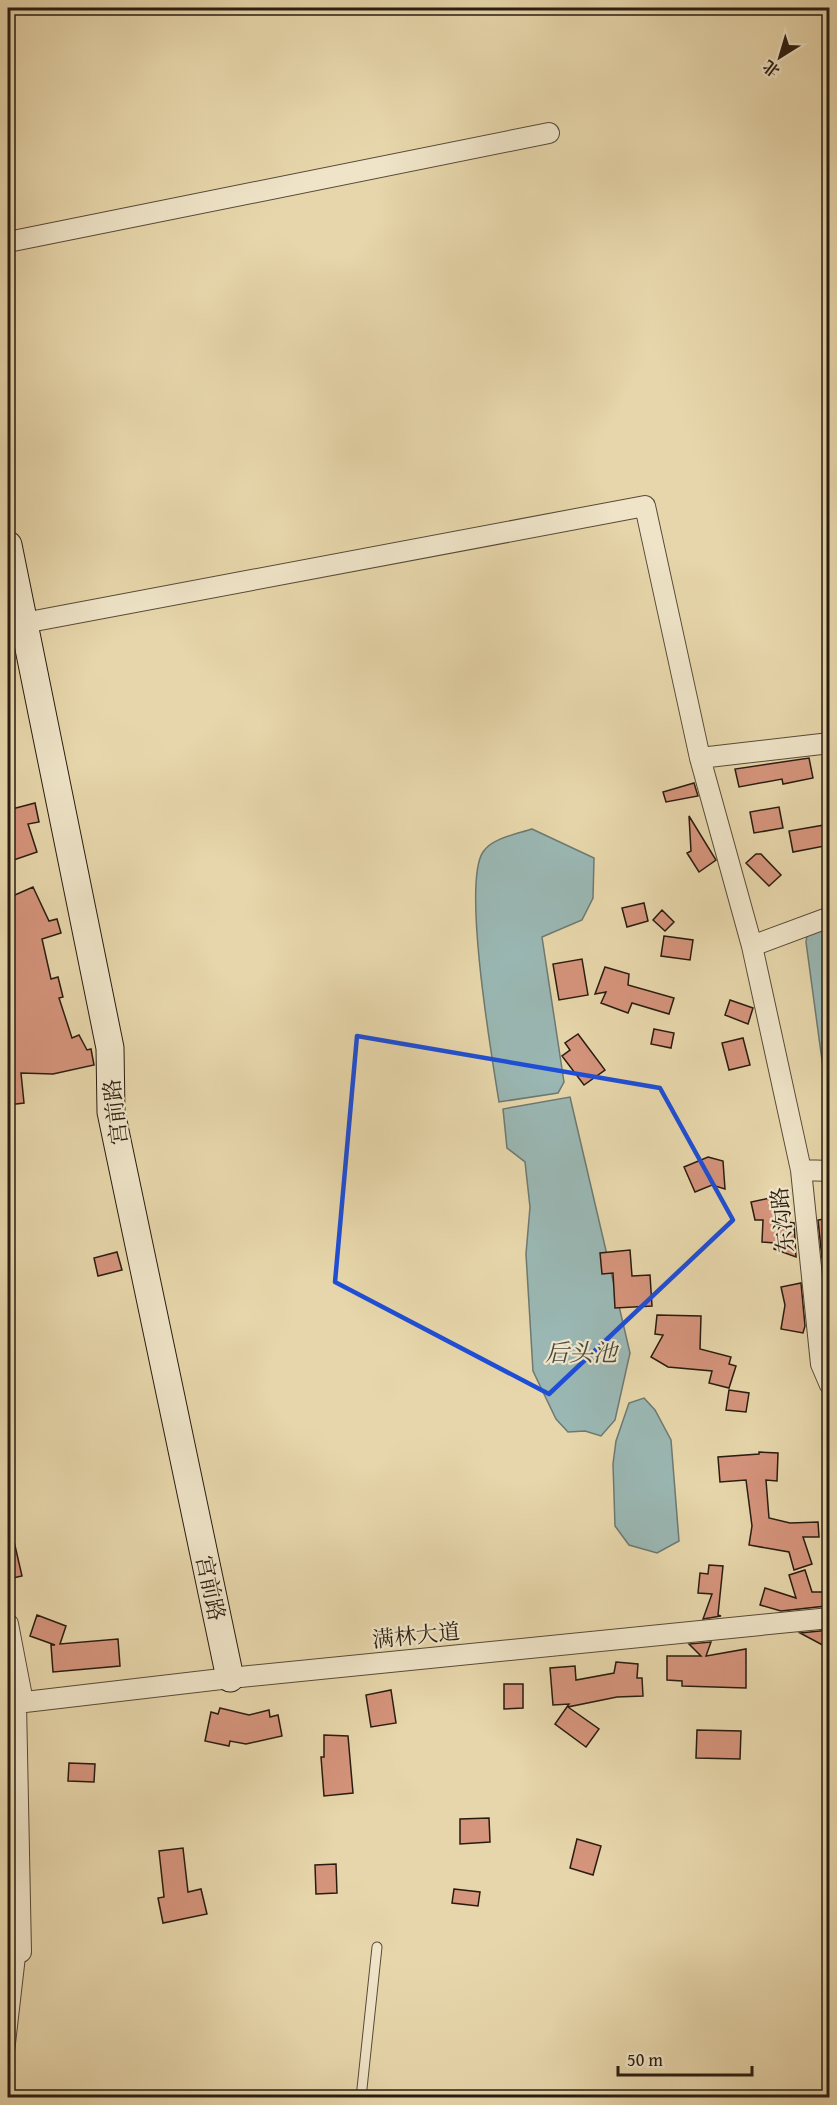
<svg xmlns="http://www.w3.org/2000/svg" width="837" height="2105" font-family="'Gentium Book Plus','Noto Serif SC',serif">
<rect width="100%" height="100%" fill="#e7d6ab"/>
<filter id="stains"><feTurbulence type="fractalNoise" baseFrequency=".00333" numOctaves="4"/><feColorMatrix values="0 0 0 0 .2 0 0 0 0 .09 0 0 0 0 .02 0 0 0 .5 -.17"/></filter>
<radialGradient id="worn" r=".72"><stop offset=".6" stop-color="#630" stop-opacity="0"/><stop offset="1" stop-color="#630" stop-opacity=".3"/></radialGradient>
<path fill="#9ab7b3" stroke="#6d7971" stroke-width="1.5" d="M532,829L594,858L593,898L582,920L542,937L564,1082L558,1093L499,1102C492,1058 462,883 483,852C492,838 517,834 532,829Z
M829,928V1112L806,942L807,935Z
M570,1097L630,1353L615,1420L601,1436L585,1431L568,1432L556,1419L533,1371L526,1254L530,1207L525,1162L507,1148L503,1109Z
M644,1398L655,1410L671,1440L679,1541L657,1553L629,1545L615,1526L613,1464L616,1441L629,1403Z"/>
<path fill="#d5947c" stroke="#291c0f" stroke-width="1.5" d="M809,758L813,778L783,784L782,779L739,787L735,769Z
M694,783L698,796L666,802L663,792Z
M35,803L39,822L28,824L37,852L8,862V810Z
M779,807L783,828L754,833L750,812Z
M689,816L716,860L699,872L687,853L691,851Z
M830,824V845L793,852L789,831Z
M756,854H761L781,875L769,886L746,863Z
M33,887L49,921L57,919L61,933L42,939L51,979L58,977L63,997L59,998L72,1038L79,1035L87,1050L91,1049L94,1065L53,1074L21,1073L24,1103L8,1105V898Z
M644,903L648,921L627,927L622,908Z
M662,910L674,922L665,931L653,920Z
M664,936L693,940L690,960L661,956Z
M582,959L588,995L559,1000L553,964Z
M605,967L629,974L628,985L674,998L669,1014L632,1003L628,1013L601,1003L606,992L595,994Z
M730,1000L753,1008L748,1024L725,1015Z
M654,1029L674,1033L671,1048L651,1044Z
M578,1034L605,1070L584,1085L562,1056L570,1050L565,1043Z
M743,1038L750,1065L729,1070L722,1043Z
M708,1157L723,1161L725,1189L712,1185L695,1192L684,1167Z
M779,1196L780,1221L794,1223L796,1257L774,1249L775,1243L762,1242L763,1220H755L751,1202Z
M830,1218V1257L822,1258L818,1220Z
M630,1250L632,1276L650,1275L652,1306L615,1308L613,1273L602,1274L600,1253Z
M117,1252L122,1270L98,1276L94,1258Z
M801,1283L805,1326L803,1333L781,1329L785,1305L781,1287Z
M657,1315L701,1316L700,1349L731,1357L729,1364L736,1366L729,1388L709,1383L712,1371L668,1367L651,1357L663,1335L655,1334Z
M729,1390L749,1393L746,1412L726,1410Z
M759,1452L778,1453L777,1481L766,1480L769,1518L790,1523L818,1522L819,1537H803L812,1564L794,1570L789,1552L749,1545L752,1526L746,1480L720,1482L718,1457L759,1454Z
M13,1537L22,1576L8,1579V1538Z
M709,1565L723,1566L718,1615L721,1616L703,1619L712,1594L698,1593L700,1573L708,1574Z
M805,1570L812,1592H825L826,1606L781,1611L760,1605L765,1588L796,1598L789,1575Z
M37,1615L66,1626L60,1644L118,1639L120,1666L53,1672L51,1645H55L30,1636Z
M830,1630V1649L800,1633Z
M711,1642L706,1656L746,1649V1688L682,1686V1681L667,1680V1656H701L689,1644Z
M616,1662L638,1664L637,1678H642L643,1696L617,1697L568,1707L599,1729L586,1747L555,1724L569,1704L553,1705L550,1668L575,1666L576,1680L614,1673Z
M504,1684H523V1708L504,1709Z
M391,1690L396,1723L371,1727L366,1695Z
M220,1708L249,1715L269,1710L270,1717L278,1715L282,1736L246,1744L230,1741L229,1746L205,1741L211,1712L218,1714Z
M697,1730L741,1731L740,1759L696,1758Z
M324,1735L348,1736L353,1793L324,1796L321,1757H324Z
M69,1763L95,1764L94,1782L68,1781Z
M489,1818L490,1842L460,1844V1819Z
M577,1839L601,1846L593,1875L570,1868Z
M183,1848L188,1892L201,1889L207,1914L163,1923L158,1898L164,1897L159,1851Z
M336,1864L337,1893L316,1894L315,1865Z
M454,1889L480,1892L478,1906L452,1903Z"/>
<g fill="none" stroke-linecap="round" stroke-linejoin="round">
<g stroke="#584a36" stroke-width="11">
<path id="lane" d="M8,2065L21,1952
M361,2098L377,1947"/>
</g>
<g stroke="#584a36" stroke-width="22">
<path id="street" d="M8,242L549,133
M8,626L645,506L700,758
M830,743L700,758L752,946L801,1170L821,1364L830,1385
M752,946L830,917
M801,1170L830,1171
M8,1624L23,1702
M8,1704L230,1678L830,1618
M8,1952H21L16,1703"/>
</g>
<g stroke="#291c0f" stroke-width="29">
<path id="secondary" d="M8,545L110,1048L111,1112L230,1678"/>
</g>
<use href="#lane" stroke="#efe4c8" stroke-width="9"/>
<use href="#street" stroke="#efe4c8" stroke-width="20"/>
<use href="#secondary" stroke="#efe4c8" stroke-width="27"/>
</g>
<path fill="none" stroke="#1d4ed8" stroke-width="4.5" stroke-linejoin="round" d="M357,1036L660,1088L733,1220L549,1394L335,1282Z"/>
<g text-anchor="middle" stroke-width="4.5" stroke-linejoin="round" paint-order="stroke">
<g font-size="22" fill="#291c0f" stroke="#efe4c8">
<text transform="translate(115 1112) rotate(-97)" y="8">宫前路</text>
<text transform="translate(782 1220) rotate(-96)" y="8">东沟路</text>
<text transform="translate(211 1588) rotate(78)" y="8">宫前路</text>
<text transform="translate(416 1635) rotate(-6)" y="8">满林大道</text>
</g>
<g font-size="24" font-style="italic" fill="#4b4a40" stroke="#efe4c8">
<text x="581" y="1361">后头池</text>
</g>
</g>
<rect width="837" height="2105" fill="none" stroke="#e7d6ab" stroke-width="30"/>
<rect x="9" y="9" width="819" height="2087" fill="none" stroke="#291c0f" stroke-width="3"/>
<rect x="15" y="15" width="807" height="2075" fill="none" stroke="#291c0f" stroke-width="1.5"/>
<g transform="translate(780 57) rotate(217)" stroke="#efe4c8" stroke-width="4.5" paint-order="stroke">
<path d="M0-4.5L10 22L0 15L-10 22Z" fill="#291c0f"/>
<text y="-9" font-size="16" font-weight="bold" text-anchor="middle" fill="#291c0f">北</text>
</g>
<path d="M618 2066v9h134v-9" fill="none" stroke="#291c0f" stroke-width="3"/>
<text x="627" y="2066" font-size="18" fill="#291c0f" stroke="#efe4c8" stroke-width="4.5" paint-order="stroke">50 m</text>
<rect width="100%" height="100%" filter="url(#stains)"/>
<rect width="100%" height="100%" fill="url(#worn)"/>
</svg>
